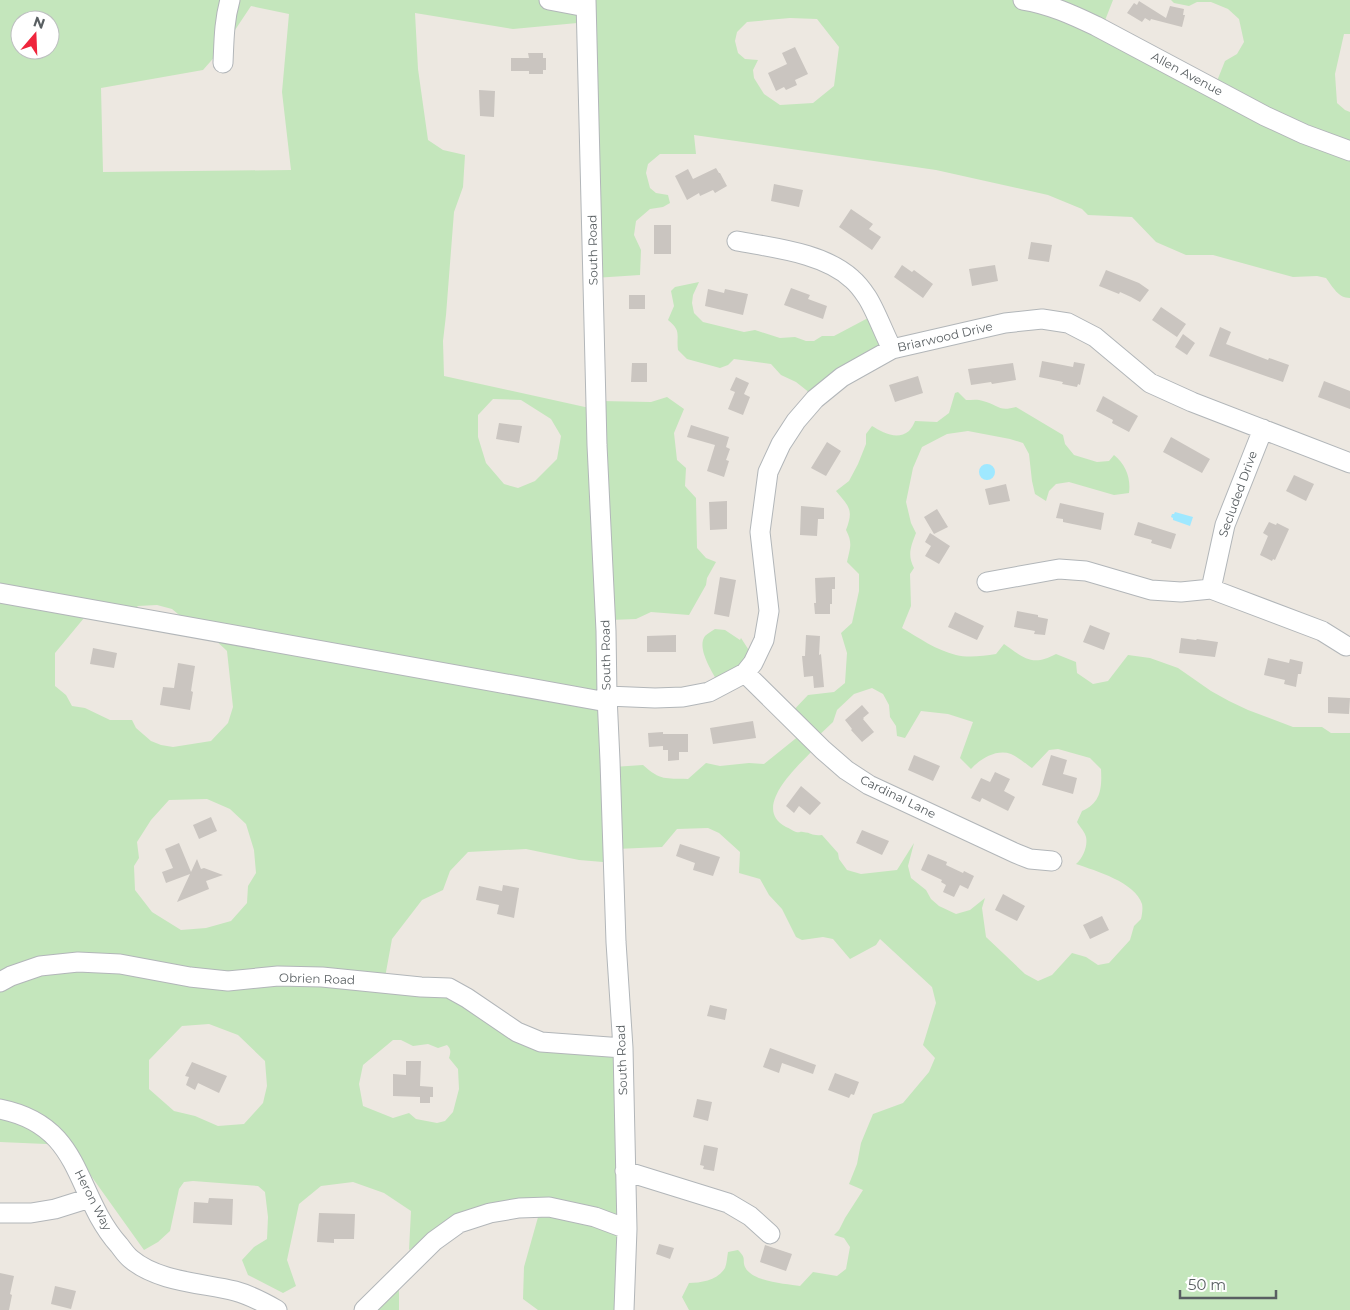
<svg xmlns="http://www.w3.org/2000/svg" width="1350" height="1310" font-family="Montserrat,sans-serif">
<rect width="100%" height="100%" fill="#ede8e1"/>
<path fill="#c4e6bc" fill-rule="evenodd" d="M0,0H1113L1104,23L1215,86L1225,61L1237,54L1244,42L1239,19L1228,9L1211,2H1197L1189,6L1174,3L1171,0H1350V34H1344L1335,74L1337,103L1345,110L1350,112V298C1338,298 1333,287 1326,278L1317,276L1293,277L1213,255H1186L1156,242L1132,217L1088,215L1082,209L1048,195L936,170L694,135L696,154H660L648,164L646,173L650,188L656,193L668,195L670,203L663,207L650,209L636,221L634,235L641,250L640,275L594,278L588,22L513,29L415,13L418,69L428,140L443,150L465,155L463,187L454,212L446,315L443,341L444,376L585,407H596L601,401L651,402L667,397L684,409L674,433L677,460L686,468L685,486L696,498L697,548L706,558L716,562L707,578L706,585L689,615L651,612L636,619L610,620L613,767L643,765C661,781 665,778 688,779L706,763L720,766L749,763L764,764L800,735L789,715L808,695L834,692L845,683L847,653L841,633L852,623L859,591V574L847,562C850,548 853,543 846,530C854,509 849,507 836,491L849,481L858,464L866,444V434L872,426C882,432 897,441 909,431C911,429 914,424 915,421L937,422L949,413L955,393L958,392L966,400C972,400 978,399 983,401C999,405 998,412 1016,407L1063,435L1065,444L1074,455L1097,462L1109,461L1114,455C1126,465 1131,478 1129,493L1114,495L1069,482L1056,484L1049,491L1046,501L1035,494L1032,481L1029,454L1023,443L1010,439L968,431L947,434L922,447L913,468L906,502L911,523L916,533C911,546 907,555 914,568L910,574L911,606L902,628C919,638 936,650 956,655C968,658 983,656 996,654L1004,644C1024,658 1032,667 1056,654L1076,662L1077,673L1093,684L1108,681L1128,655L1150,658L1178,668L1211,691L1229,701L1248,710L1293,727H1322L1331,733H1350V1310H689L682,1297L689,1283C701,1283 718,1280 725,1268C727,1263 727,1257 728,1252L738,1250C747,1259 742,1259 745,1267C752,1282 787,1284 800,1286L813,1272L837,1276L846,1269L850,1247L844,1238L834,1235L839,1230L845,1218L863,1190L849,1184L857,1164L861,1143L873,1114L903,1103L929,1072L935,1058L923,1045L936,1003L932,987L880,939L876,945L850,959L833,939L823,937L802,940L796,937L782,909L769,895L760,879L739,873L740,852L719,833L708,828L677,829L662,847L616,849L615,863L579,860L526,849L468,852L450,871L443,890L422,900L392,939L384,983L460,998L514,1037L622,1046L625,1310H538L523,1299L524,1267L542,1203L453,1221L409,1250L411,1211L384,1193L353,1182L321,1186L299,1204L287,1260L296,1286L283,1293L248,1275L242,1260L254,1247L267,1239L268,1217L265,1192L258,1186L193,1181L184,1182L179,1189L170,1231L158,1242L144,1250L69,1145L0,1142ZM251,6L289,14L282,92L291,170L103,172L101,88L203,70L225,45ZM790,18L817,19L839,47L834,86L813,103L780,105L764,94L754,78L753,70L758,60L745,59L738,53L735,41L737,32L747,22ZM20,20H50V50H20ZM493,399L521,400L551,419L561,436L557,459L535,481L518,488L504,484L486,463L478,437V415ZM157,605L172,609L190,624L210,635L227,651L233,707L228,723L211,741L173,747L161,745L151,741L136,728L132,720H110L85,708L72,706L66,695L55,686V653L84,618L124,619L138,606ZM872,688L883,694L889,705L890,717L896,726L897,736L905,738L921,711L948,714L973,722L960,758L971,769C981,758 997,749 1011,754C1018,757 1026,764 1032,768L1049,750L1058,749L1090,758L1101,769C1102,788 1101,803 1082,811L1077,822C1080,827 1085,832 1086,837C1088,846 1083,858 1076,864C1096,871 1135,882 1142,904C1143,908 1142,915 1141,919L1134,926L1130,940L1109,963L1098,965L1086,957L1072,953L1052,975L1038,981L1025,974L986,937L982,908L985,898L970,910L956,914L939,906L931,899L926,890L911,878L908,866L914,843L897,870L861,874L847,870L839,859L838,853L822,835C811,836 813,833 803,832C799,831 801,833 796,832C793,831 789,828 786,827C750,808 799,765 814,749L813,741L833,722L837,710L854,694ZM207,799L230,809L246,824L254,850L256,873L248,886L247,903L231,921L206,928L181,930L152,912L135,890L134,866L139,858L137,842L151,820L169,800ZM209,1024L238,1035L265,1061L267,1086L263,1103L244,1124L218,1126L195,1116L174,1111L149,1089V1060L182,1026ZM393,1040H401L413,1046L428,1044L438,1048L447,1045C451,1049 451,1052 449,1058L458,1069L459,1089L453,1112L445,1121L437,1123L416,1119L409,1113L393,1118L363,1106L359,1084L363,1065Z
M699,282L693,295L692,303L694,313L703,322L744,332L755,330L780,338L795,337L806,341H814L822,336H834L868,318L885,352L815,397L796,382L781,375L771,364L734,359L728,365L720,368L687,359L678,350C676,335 682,331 668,320L674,306L671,291L675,287Z
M715,629L725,630L740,640L741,638L752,655L719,684C713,673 696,648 705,636C708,633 712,631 715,629Z
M399,1283V1310H362Z"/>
<path fill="#9fe8ff" d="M979 472a8 8 0 1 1 16 0a8 8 0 1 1-16 0Z
M1175,512L1193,517L1190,526L1173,520V518L1171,517L1172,514H1174Z"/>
<path fill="#cac5c0" d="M1139,1L1166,18L1170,6L1184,9L1183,15H1185L1182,27L1151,19L1150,21L1145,18L1142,22L1127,13L1134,3L1137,5Z
M795,47L808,74L795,80L797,85L786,90L784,87L776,91L768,73L787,64L782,53Z
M528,53H543V58H546V70H543V74H529V71H511V58H529Z
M479,90L495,91L494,117L480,116Z
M716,168L719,173H720L727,186L715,193L713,190L700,196L699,193L687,200L675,176L688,169L693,179Z
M774,184L803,190L799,207L771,201Z
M851,209L873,224L869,229L881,237L872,250L839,227Z
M654,225H671V254H654Z
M1031,242L1052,245L1049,262L1028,259Z
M902,265L912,272L914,270L933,284L923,298L894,277Z
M995,265L998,281L972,286L969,269Z
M1106,270L1139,283L1149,290L1140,302L1131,297L1120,292L1119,294L1099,286Z
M791,288L810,295L808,299L827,306L823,319L784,305Z
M708,289L724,293L725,289L748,294L743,315L705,306Z
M629,295H645V309H629Z
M1161,307L1186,324L1177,337L1152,320Z
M1220,327L1231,332L1226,344L1268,360L1269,358L1289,365L1283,382L1209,356Z
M1183,334L1195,343L1187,355L1175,347Z
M1042,361L1073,367L1074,362L1085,364L1080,385L1078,384L1077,387L1062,384L1063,382L1039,377Z
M632,363H647V382H631Z
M1013,363L1016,380L992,384L991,382L971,385L968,369Z
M918,376L923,393L895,402L889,385Z
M736,377L749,383L744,394L750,397L743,415L728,409L735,392L730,390Z
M1324,381L1350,391V409L1318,397Z
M1103,396L1138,416L1129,432L1112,423L1113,420L1096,411Z
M499,423L522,426L519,443L496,439Z
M691,425L729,437L726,447L730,449L726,460L729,461L724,477L707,471L715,445L687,437Z
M1171,437L1210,459L1202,473L1163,452Z
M827,442L841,451L826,476L811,468Z
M1294,475L1314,484L1306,501L1286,491Z
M1006,484L1010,501L989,505L985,489Z
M727,501V529L710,530L709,502Z
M1060,503L1104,513L1101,530L1063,522V519L1056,518Z
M801,506L824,508V519H818L817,536L800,535Z
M937,509L948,527L934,534L924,517Z
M1138,522L1176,534L1171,549L1151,543L1152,540L1134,535Z
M1269,522L1276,525L1277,523L1289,529L1275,560L1273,559L1272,561L1260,555L1268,536L1263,533Z
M930,533L950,546L939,564L925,556L931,546L925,542Z
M720,577L736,580L729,617L714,614Z
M835,577V589H832V604H830V614H815L814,603H816L815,578Z
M1017,611L1038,615V617L1048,619L1045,635L1034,634L1035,631L1014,627Z
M955,612L984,626L977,640L948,627Z
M1090,625L1110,633L1104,650L1083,642Z
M676,635V652H647V636Z
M806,635L820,636L819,655L821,654L824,687L814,688L813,676L804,677L802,656H805Z
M1181,638L1196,640L1197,639L1218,642L1215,657L1179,653Z
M93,648L117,653L114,668L90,664Z
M1268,658L1289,663L1290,659L1303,662L1301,674H1298L1296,687L1284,684L1285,680L1264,675Z
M178,663L195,666L191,691L193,692L190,710L160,705L163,687L174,688Z
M1328,697L1350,698L1349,714L1328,713Z
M862,705L869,713L863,718L864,719H863L874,732L862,742L851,730L852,729L845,720Z
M753,721L756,738L713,744L710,728Z
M663,732V734H688V752H679V760L668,761V750H663V746L649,747L648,733Z
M914,755L940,766L933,781L908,770Z
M1051,755L1067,760L1063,774L1077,778L1073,794L1042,785Z
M995,772L1010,779L1004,791L1015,797L1008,811L982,798L980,802L971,798L981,778L990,782Z
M801,786L821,803L810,815L799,806L794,813L786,806Z
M211,817L217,831L199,839L193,825Z
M862,830L889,841L882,855L856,843Z
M179,843L191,872L197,859L201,869L204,868L223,875L206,881L209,889L177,902L190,874L166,883L162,872L173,868L165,849Z
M680,844L720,857L713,876L693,870L695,863L676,856Z
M928,854L947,862L946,865L963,873L964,871L974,876L968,889L960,885L954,897L943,892L946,885L941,882L942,880L921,870Z
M503,885L519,888L514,918L497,914L499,905L476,900L479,886L502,891Z
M1003,894L1025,906L1017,921L995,910Z
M1102,916L1109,930L1090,939L1083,925Z
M710,1005L727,1009L725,1020L707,1016Z
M770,1048L816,1065L813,1074L782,1063L779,1073L763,1067Z
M406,1061H421L420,1086L433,1087V1097H430V1103H420V1097L393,1096V1074L406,1075Z
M192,1062L227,1076L219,1093L198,1083L195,1090L186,1085L189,1077L185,1076Z
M835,1073L859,1082L854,1095L851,1094L849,1098L828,1090Z
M697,1099L712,1102L708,1121L693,1117Z
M704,1145L718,1148L714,1171L703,1169L704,1166L700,1165Z
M209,1198L233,1199L232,1225L193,1223L194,1202L208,1203Z
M319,1213L355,1214L354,1239H334V1243L317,1242Z
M659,1244L674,1248L670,1259L656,1254Z
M765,1245L792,1254L786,1271L760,1262Z
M0,1273L14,1276L10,1294L12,1295L9,1310H0Z
M55,1286L76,1291L71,1309L51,1304Z"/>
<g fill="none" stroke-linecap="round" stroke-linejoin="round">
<g stroke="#b2b6b9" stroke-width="21">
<path id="minor" d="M549,0L586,7
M586,0L597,445L606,631L607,696L610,761L616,942L623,1048L627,1229L624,1310
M1023,0C1049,4 1073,15 1096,26L1265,116L1304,134L1350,151
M223,63C224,41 224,21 230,0
M737,241C774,248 824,253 852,279C858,284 863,291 867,297C876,311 884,334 892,349
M987,582L1059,569L1086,571L1151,590L1181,592L1211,589L1322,631L1346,646
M1211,589L1225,525L1263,429
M0,593L607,702
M745,673L823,750L846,770L869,785L1015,853L1030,859L1052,861
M607,696L655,698L683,697L709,692L745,673L753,663L764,640L769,611L760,532L768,472L781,444L796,421L815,399L842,377L892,349L1005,323L1042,319L1068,323L1095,337L1150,383L1192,402L1350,463
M0,982L11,976L40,966L78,962L120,964L190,977L228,981L278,976L322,977L421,987L449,988L467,998L517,1032L541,1042L623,1048
M0,1109C84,1126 73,1193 119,1245C123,1250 126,1255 131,1259C158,1282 203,1283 235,1291C250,1295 263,1302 277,1310
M625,1171L728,1203L750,1216L770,1234
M0,1213H31L55,1209L90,1198
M364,1310L434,1241L459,1223L490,1213L519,1208L549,1207L595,1217L627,1229"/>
</g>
<use href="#minor" stroke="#fff" stroke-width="19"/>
</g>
<g text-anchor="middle" stroke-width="4" stroke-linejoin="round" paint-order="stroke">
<g font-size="12" fill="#595f62" stroke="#fff">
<text transform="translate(1187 74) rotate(28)" y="4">Allen Avenue</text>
<text transform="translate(593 250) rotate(-91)" y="4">South Road</text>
<text transform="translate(945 337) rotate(-13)" y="4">Briarwood Drive</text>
<text transform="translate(1238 494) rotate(-70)" y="4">Secluded Drive</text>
<text transform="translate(606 655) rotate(-91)" y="4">South Road</text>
<text transform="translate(898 797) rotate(26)" y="4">Cardinal Lane</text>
<text transform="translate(317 979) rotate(2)" y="4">Obrien Road</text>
<text transform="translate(622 1060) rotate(-92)" y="4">South Road</text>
<text transform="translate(93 1200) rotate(63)" y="4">Heron Way</text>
</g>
</g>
<g transform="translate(35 35) rotate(19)"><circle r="24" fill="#ffffff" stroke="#bdbfc0"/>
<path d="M0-4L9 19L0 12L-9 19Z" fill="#ef253c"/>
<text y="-8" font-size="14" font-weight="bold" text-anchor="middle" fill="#595f62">N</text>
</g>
<path d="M1180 1290v8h96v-8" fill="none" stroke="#595f62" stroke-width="2.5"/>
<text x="1188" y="1290" font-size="15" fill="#595f62" stroke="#ffffff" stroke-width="4" paint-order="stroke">50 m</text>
</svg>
